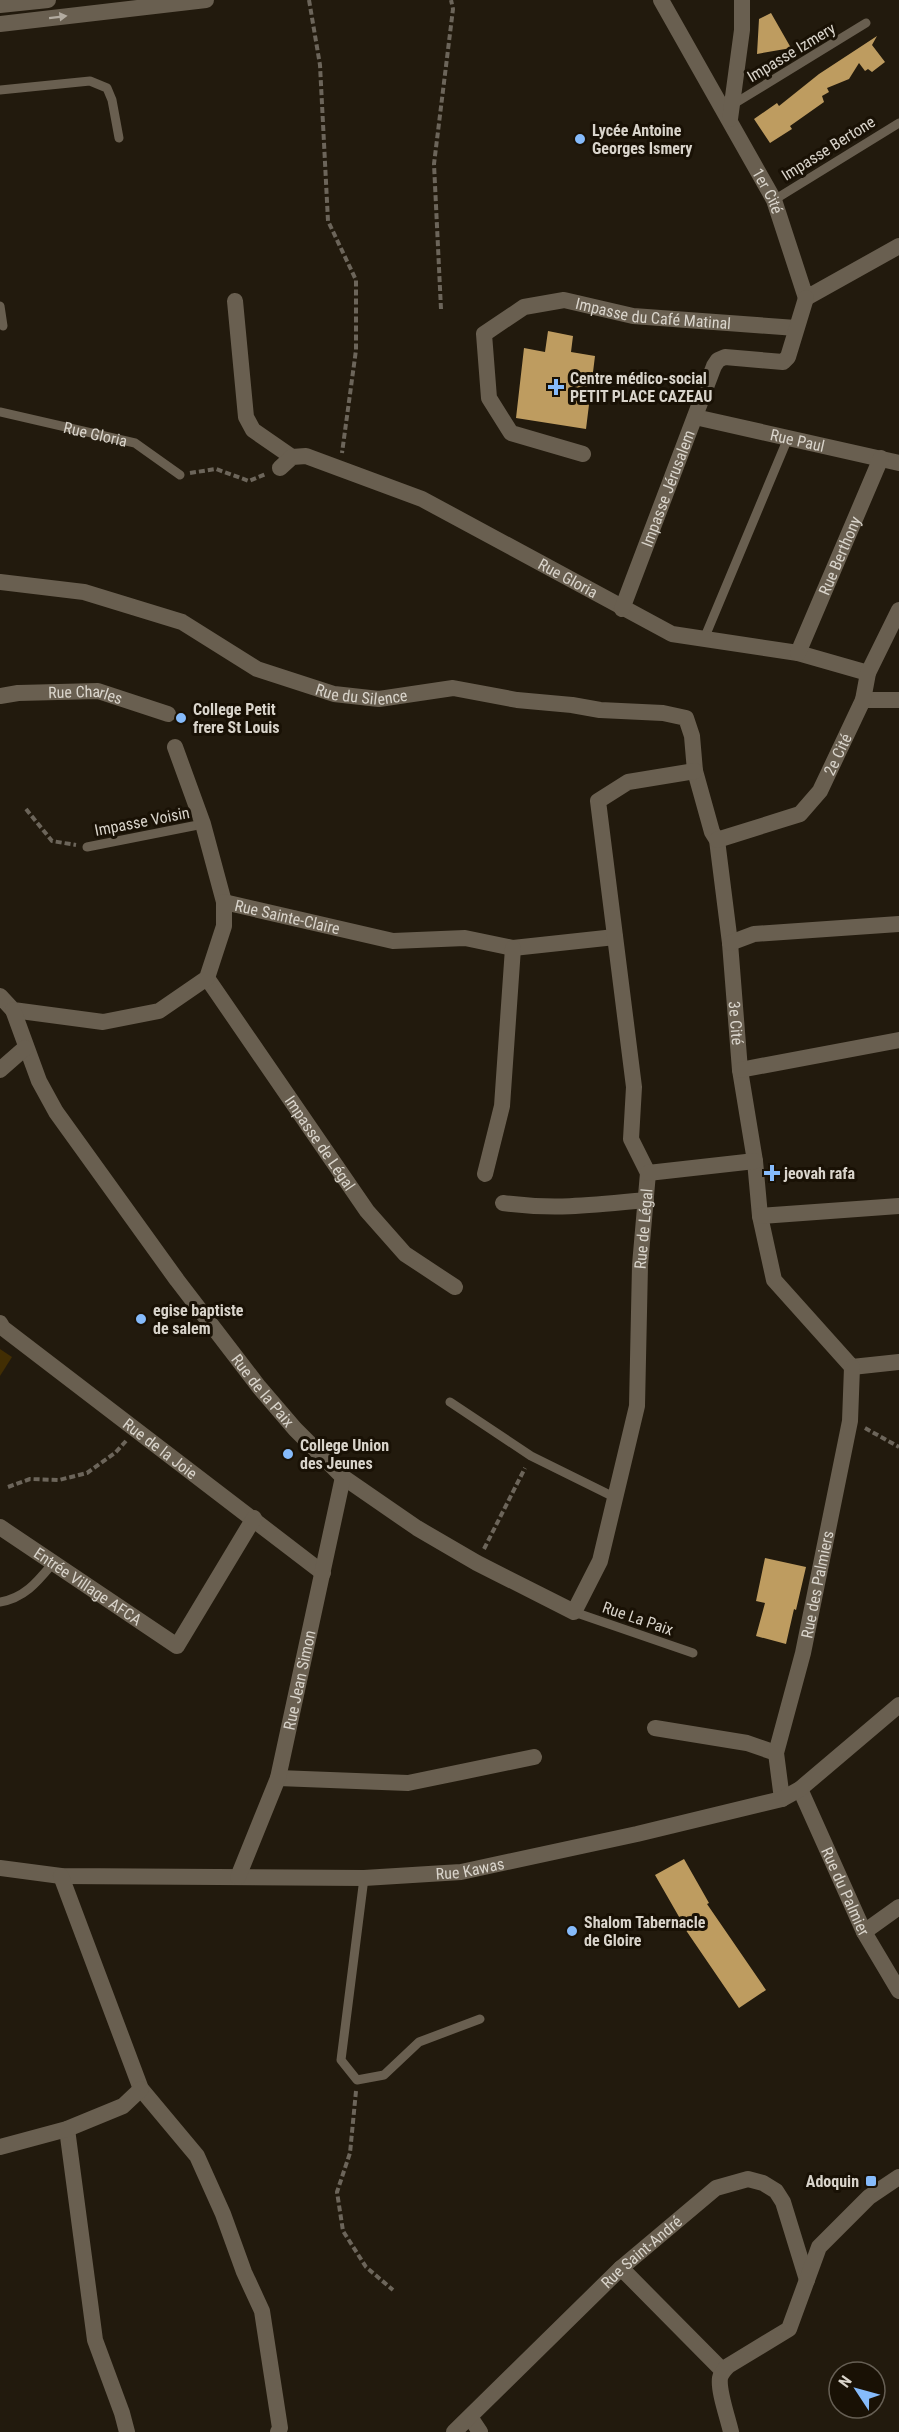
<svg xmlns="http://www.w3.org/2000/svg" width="899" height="2432" font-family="'Roboto Condensed',sans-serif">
<rect width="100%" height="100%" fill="#221a0d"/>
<path fill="#422e03" d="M0,1349L12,1357L0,1376Z"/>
<path fill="#be9c60" d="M771,13L791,48L757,54L759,19Z
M877,36L872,45L885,62L872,72L868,69L865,71L859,63L849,79L827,88L829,92L822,96L824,102L790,126L792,129L770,143L754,119L777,103L779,106L819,74Z
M548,331L573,336L571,352L595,356L586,429L516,418L524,348L545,352Z
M765,1558L806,1567L796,1610L794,1609L786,1644L756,1636L765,1603L756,1601Z
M684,1859L709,1903L707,1904L766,1990L739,2008L681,1923L682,1922L655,1875Z"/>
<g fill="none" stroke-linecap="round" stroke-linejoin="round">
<path stroke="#6c655a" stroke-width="4" stroke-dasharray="6 3" stroke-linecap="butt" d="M309,0L320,65L328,221L356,280V350L342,453
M441,309L434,164L453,9L451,0
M190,473L216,469L249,481L266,474
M26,809L52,841L76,845
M865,1428L899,1447
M8,1487L30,1479L59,1480L87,1473L115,1453L126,1441
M484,1549L525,1468
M356,2091L350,2153L337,2192L343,2231L366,2267L393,2290"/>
<g stroke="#695f50" stroke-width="9">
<path d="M0,90L90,81L107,88L112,100L119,138"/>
<path d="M732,105L866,23"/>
<path d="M774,200L899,123"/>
<path d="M0,306L3,326"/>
<path id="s1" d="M0,412L135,443L180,475"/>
<path d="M704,639L788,438"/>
<path d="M87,847L203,824"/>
<path d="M450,1402L531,1456L616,1498"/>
<path d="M0,1602C25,1598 38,1581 53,1563"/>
<path d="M574,1612L693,1653"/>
<path d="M364,1878L341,2060L357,2080L384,2075L419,2042L480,2019"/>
</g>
<g stroke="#695f50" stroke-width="16">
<path id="s2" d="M661,0L774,200L806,298L899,246"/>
<path d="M730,119L742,30V0"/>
<path d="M235,301L246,417L253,430L292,457"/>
<path id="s3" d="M695,417L899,463"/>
<path id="s4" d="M583,454L511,433L489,398L484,334L524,307L564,300L633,316L796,328"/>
<path id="s5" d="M280,468L292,457L306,456L422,499L672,634L798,653L868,673"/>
<path id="s6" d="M0,582L84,592L182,622L257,669L334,694L379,699L453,688L517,700L572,705L600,710L663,713L686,718L692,736L695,771L712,832L717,840L730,943L740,1070L755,1161L760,1216L774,1280L852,1367L899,1362"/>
<path id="s7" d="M622,609L714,366L718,360L725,357L783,362L788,357L806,298"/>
<path id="s8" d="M798,653L881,458"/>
<path id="s9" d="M0,696L18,693L98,691L168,714"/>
<path d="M863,700H899"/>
<path d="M175,747L203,824L224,902"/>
<path id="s10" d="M717,840L800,814L820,791L863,700L868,673L899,610"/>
<path d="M730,943L754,934L899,924"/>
<path id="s11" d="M207,978L367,1211L405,1254L455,1287"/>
<path id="s12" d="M0,996L13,1010L103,1022L159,1011L207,978L224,926V902L393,941L465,938L513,948L615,937"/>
<path id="s13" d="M13,1010L39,1081L56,1112L177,1280L259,1387L295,1429L343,1477L417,1528L477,1563L574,1612L600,1561L637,1406L640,1265L648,1173L631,1139L634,1087L598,801L628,782L695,771"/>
<path d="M0,1070L25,1048"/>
<path d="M740,1070L899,1040"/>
<path d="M648,1173L755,1161"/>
<path d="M485,1174L502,1106L513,948"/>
<path d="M503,1203C554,1210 595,1205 646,1200"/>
<path d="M760,1216L899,1206"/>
<path id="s14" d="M0,1323L3,1328L323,1573"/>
<path id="s15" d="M0,1527L177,1646L254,1518"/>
<path d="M655,1728L747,1743L776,1753"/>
<path d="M278,1778L408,1783L534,1757"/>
<path id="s16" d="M800,1789L864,1932L899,1991"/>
<path id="s17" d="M782,1799L776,1753L803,1653L850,1421L852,1367"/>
<path id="s18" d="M0,1868L61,1876L364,1878L461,1872L637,1834L782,1799L800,1789L899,1705"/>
<path d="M61,1876L141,2089L197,2156L223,2214L244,2272L262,2311L280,2428L278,2432"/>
<path id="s19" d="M238,1877L278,1778L343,1477"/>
<path d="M864,1932L899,1907"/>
<path d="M67,2129L95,2340L122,2413L127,2432"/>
<path d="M0,2147L67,2129L123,2106L141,2089"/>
<path d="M621,2268L723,2371"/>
<path d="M470,2417L480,2432"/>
<path id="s20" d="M454,2432L621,2268L716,2188L748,2179L763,2183L776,2191L783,2202L807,2280"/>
<path d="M731,2432C728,2418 718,2391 720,2378C721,2373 725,2369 728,2366L789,2329L819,2247L869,2197L899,2177"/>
</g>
<path stroke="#695f50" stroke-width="16" d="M0,5L48,0
M0,24L206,0"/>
</g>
<defs><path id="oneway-solid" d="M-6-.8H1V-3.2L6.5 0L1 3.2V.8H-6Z" transform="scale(1.5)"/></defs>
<use fill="#b2aba0" href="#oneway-solid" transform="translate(58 17) rotate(-7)"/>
<g fill="#86bbfb" stroke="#191105" stroke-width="2">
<circle cx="580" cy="139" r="6"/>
<path d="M553 378h6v6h6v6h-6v6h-6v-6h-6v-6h6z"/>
<circle cx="181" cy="718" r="6"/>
<path d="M769 1164h6v6h6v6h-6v6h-6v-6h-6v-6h6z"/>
<circle cx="141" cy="1319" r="6"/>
<circle cx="288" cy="1454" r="6"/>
<circle cx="572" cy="1931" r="6"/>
<rect x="865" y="2175" width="12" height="12" rx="3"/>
</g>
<g text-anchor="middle" stroke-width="6" stroke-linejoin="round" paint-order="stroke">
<g font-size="16" fill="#d9d4cb" stroke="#191105">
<text transform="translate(791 52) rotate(-31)" y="6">Impasse Izmery</text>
<text transform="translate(828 148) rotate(-32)" y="6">Impasse Bertone</text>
<text dy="6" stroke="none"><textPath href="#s2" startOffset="219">1er Cité</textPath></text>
<text dy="6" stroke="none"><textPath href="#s4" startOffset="360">Impasse du Café Matinal</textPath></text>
<text dy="6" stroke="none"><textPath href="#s1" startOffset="98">Rue Gloria</textPath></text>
<text dy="6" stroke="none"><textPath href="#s3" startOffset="105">Rue Paul</textPath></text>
<text dy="6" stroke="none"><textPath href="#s7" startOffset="129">Impasse Jérusalem</textPath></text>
<text dy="6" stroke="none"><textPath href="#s8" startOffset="106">Rue Berthony</textPath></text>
<text dy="6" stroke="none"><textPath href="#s5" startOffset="320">Rue Gloria</textPath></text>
<text dy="6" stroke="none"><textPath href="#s6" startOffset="384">Rue du Silence</textPath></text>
<text dy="6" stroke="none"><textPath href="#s9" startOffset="86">Rue Charles</textPath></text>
<text dy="6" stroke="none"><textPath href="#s10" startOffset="158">2e Cité</textPath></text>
<text transform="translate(142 821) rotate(-11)" y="6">Impasse Voisin</text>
<text dy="6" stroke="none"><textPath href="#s12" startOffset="369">Rue Sainte-Claire</textPath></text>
<text dy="6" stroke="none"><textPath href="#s6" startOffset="1023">3e Cité</textPath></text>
<text dy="6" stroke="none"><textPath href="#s11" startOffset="200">Impasse de Légal</textPath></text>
<text dy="6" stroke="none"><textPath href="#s13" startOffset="1238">Rue de Légal</textPath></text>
<text dy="6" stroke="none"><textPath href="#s13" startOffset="458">Rue de la Paix</textPath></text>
<text dy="6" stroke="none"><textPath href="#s14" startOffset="204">Rue de la Joie</textPath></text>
<text dy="6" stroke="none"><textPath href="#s17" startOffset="220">Rue des Palmiers</textPath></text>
<text dy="6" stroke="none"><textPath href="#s15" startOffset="106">Entrée Village AFCA</textPath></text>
<text transform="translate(638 1618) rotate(19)" y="6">Rue La Paix</text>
<text dy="6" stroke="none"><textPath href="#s19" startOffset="207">Rue Jean Simon</textPath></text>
<text dy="6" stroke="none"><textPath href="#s18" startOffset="471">Rue Kawas</textPath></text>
<text dy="6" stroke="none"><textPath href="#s16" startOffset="112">Rue du Palmier</textPath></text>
<text dy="6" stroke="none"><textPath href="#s20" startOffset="260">Rue Saint-André</textPath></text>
</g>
<g font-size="16" font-weight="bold" fill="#d9d4cb" stroke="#191105" text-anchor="start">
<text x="592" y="136">Lycée Antoine<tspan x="592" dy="18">Georges Ismery</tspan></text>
<text x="570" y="384">Centre médico-social<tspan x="570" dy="18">PETIT PLACE CAZEAU</tspan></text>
<text x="193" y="715">College Petit<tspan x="193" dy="18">frere St Louis</tspan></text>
<text x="784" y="1179">jeovah rafa</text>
<text x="153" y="1316">egise baptiste<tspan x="153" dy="18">de salem</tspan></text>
<text x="300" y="1451">College Union<tspan x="300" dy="18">des Jeunes</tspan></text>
<text x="584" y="1928">Shalom Tabernacle<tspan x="584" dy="18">de Gloire</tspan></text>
<text x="859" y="2187" text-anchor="end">Adoquin</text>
</g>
</g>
<g transform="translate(857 2390) rotate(306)"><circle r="28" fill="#191105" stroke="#665f54" stroke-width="1.5"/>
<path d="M0-4.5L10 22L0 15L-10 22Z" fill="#86bbfb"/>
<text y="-9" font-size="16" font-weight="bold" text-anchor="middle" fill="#d9d4cb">N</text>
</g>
</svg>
